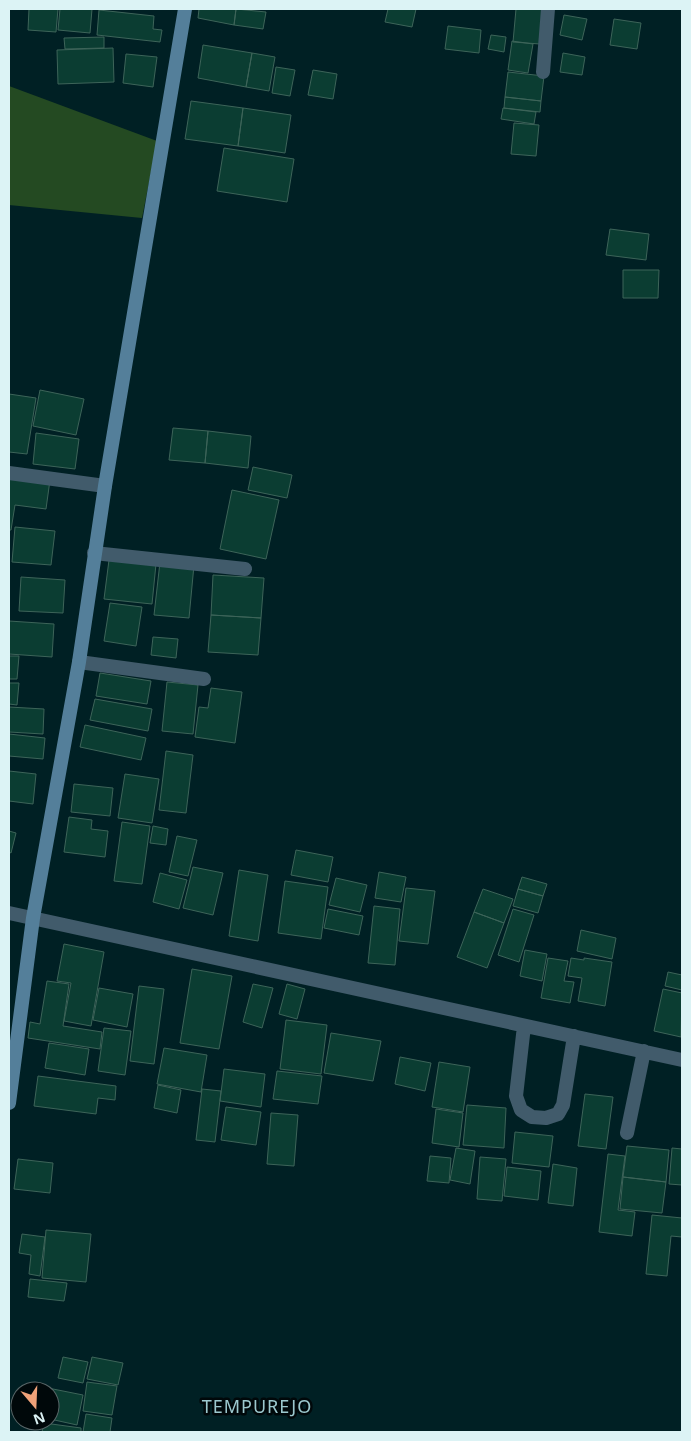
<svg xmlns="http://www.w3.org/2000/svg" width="691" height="1441" font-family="'Noto Sans',sans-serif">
<rect width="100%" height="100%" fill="#002024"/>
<path fill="#244a22" d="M9,86L157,141L142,218L9,205Z"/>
<path fill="#0b3d32" stroke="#3d6459" d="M29,9H58L56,32L28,30Z
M60,9H92L90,33L58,30Z
M199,9H236L234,25L198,18Z
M236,9L266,12L263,29L234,25Z
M388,9H416L412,27L385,22Z
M516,9H544L540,44L513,42Z
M99,10L154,16L153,29L162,30L160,42L97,35Z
M564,15L587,19L582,40L560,35Z
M614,19L641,23L637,49L610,45Z
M448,26L481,30L479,53L445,49Z
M491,35L506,37L504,52L488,49Z
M104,37V48L65,49L64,38Z
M512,41L533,44L528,73L508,70Z
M203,45L252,53L246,87L198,78Z
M113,48L114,82L58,84L57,50Z
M252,53L275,57L269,91L246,87Z
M563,53L585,57L582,75L560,72Z
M126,54L157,57L153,87L123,83Z
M276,67L295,70L290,96L272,93Z
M313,70L337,74L333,99L308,95Z
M508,72L544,76L541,101L505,97Z
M505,97L541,101L540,112L504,108Z
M191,101L243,108L238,146L185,139Z
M243,108L291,115L285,153L238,146Z
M503,108L536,112L534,124L501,119Z
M514,123L539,125L536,156L511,154Z
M224,148L294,159L287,202L217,191Z
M610,229L649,234L646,260L606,255Z
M623,270H659L658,298H623Z
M40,390L84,399L76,435L33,426Z
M9,394L36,398L27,454L9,452Z
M173,428L208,431L205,463L169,460Z
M208,431L251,436L248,468L205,463Z
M36,433L79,439L75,469L33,464Z
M253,467L292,475L287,498L248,490Z
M9,475L50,480L46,509L15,505L11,530H9Z
M232,490L279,500L266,559L220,549Z
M15,527L55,531L51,565L12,562Z
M109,560L156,564L152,604L104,599Z
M160,562L194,565L189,618L154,615Z
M213,575L264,578L261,618L211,615Z
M21,577L65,580L63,613L19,611Z
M110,603L142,607L136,646L104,641Z
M211,615L261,618L258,655L208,652Z
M9,621L54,624L52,657L9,654Z
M153,637L178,639L176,658L151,655Z
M9,656H19L17,679H9Z
M100,673L151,681L147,704L96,696Z
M167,682L198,685L193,734L162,731Z
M9,683H19L17,705L9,704Z
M211,688L242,692L235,743L195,737L199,707L208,708Z
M95,699L152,709L148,731L90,720Z
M9,707L44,709L43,734L9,732Z
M85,725L146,738L141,760L80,747Z
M9,734L45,738L43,759L9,756Z
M166,751L193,755L186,813L159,810Z
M9,771L36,774L33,804L9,801Z
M125,774L159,779L152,823L118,818Z
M74,784L113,788L110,816L71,812Z
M69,817L92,820L91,829L108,831L105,857L64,852Z
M122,822L150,826L142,884L114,881Z
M153,826L168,829L166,845L150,843Z
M9,831L16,833L11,853L9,852Z
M177,836L197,840L188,876L169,872Z
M296,850L333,857L328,882L291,875Z
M193,867L223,873L213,915L183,908Z
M239,870L268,875L258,941L229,936Z
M379,872L406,877L401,902L375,898Z
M160,873L187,880L179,909L153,902Z
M522,877L547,884L543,896L518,889Z
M336,878L367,885L360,912L329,905Z
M285,881L328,887L321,939L278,933Z
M406,888L435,891L428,944L399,941Z
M483,889L513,899L504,923L474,912Z
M518,889L543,896L538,913L513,906Z
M374,906L400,909L395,965L368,963Z
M328,909L363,916L359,935L324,928Z
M513,909L534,915L519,962L498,955Z
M474,912L504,923L487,968L457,957Z
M581,930L616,938L612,959L577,951Z
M64,944L104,952L91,1026L64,1021L71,983L57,981Z
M525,950L547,954L542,981L520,976Z
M548,958L568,961L564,981L574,982L570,1003L541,998Z
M571,958L584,960V958L612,962L605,1006L578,1001L582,978L568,976Z
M192,969L232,976L219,1049L180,1043Z
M668,972L682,975V990L665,986Z
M47,981L69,984L63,1026L102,1032L100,1049L28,1038L30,1022L40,1024Z
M253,984L273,988L262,1028L243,1022Z
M287,984L305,989L297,1019L279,1014Z
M139,986L164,989L154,1064L130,1061Z
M99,988L133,994L127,1027L93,1020Z
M663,989L682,993L681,1037L654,1031Z
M286,1020L327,1025L321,1074L280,1069Z
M104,1028L131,1031L125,1075L98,1071Z
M331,1033L381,1041L373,1081L324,1073Z
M49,1043L89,1049L85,1075L45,1068Z
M164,1048L207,1055L201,1092L157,1084Z
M400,1057L431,1063L425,1091L395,1084Z
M439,1062L470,1067L463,1112L432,1107Z
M224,1069L265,1074L261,1107L220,1101Z
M277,1071L322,1076L318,1104L273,1099Z
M38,1076L116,1086L115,1100L98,1098L96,1114L34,1106Z
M158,1085L181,1090L177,1113L154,1108Z
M202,1089L221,1091L215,1142L196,1140Z
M585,1094L613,1097L606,1149L578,1146Z
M467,1105L506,1108L504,1148L463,1145Z
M226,1107L261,1112L256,1145L221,1140Z
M436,1109L463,1113L459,1147L432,1143Z
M271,1113L298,1115L294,1166L267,1164Z
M515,1132L553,1136L549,1167L512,1163Z
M627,1146L669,1150L666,1182L623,1177Z
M456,1148L475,1151L470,1184L450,1180Z
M672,1148L682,1149V1185L669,1184Z
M608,1154L625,1156L618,1210L635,1212L632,1236L599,1232Z
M430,1156L451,1158L449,1183L427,1181Z
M480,1157L506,1159L502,1201L477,1199Z
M18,1159L53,1163L50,1193L14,1189Z
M553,1164L577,1168L573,1206L548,1203Z
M507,1167L541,1171L538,1200L504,1196Z
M623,1177L666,1182L662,1213L620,1209Z
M652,1215L682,1218V1237L671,1236L667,1276L646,1274Z
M46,1230L91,1234L86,1282L42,1278Z
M22,1234L45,1237L40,1276L29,1274L31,1255L19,1253Z
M30,1279L67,1283L64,1301L28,1297Z
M63,1357L88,1362L83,1383L58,1378Z
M92,1357L123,1363L118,1385L87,1379Z
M87,1382L117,1386L112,1415L83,1411Z
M48,1388L83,1395L77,1425L50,1419V1391H47Z
M86,1414L112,1418L110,1432H83Z
M44,1423L81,1428V1432H42Z"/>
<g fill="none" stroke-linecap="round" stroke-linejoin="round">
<path stroke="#415b6b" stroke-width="14" d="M543,72L548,9
M9,473L105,486
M94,553L245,569
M79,662L204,679
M9,913L682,1060
M524,1026L516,1096L521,1110L532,1117L546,1118L558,1114L563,1105L574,1036
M627,1133L644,1051"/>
<path stroke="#547f9a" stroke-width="14" d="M9,1103L33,918L79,662L105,486L185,9"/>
</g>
<g text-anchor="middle" stroke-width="5" stroke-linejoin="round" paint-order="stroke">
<g font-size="18" letter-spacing="1" fill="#9bc8ce" stroke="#00080a">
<text x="257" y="1413">TEMPUREJO</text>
</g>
</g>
<rect width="691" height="1441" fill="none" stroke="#dcf3f5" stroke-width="20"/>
<g transform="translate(35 1406) rotate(161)"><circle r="24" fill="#00080a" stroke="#586668"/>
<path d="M0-4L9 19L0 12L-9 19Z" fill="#f0a279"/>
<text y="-8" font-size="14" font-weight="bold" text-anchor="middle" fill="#dcf3f5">N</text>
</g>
</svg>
